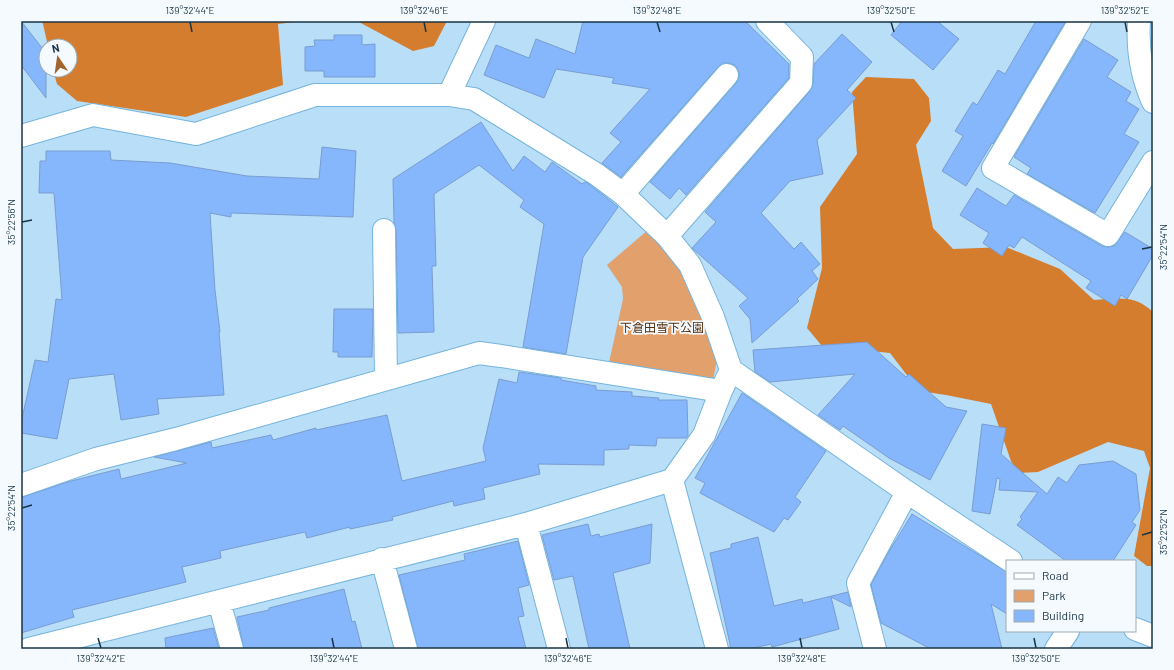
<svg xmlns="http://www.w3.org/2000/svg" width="1174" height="670" font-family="Barlow,'Noto Sans JP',sans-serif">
<rect width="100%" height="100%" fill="#b9def7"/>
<path fill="#e2a06d" d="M649,229L675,257L718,355L713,380L608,367L623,299L622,287L607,265Z"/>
<path fill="#d57d2e" d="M41,21H303L278,24L283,85L186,117L77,101L57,84L53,70H70V46H48L43,24Z
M357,21H447L434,46L413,51Z
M866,77L914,79L929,98L931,121L916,145L933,228L953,249L1006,247L1060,269L1094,300C1117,299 1134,294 1153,312V566H1147L1134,556L1150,468L1144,451L1108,442L1038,472L1018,473L1011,461L991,404L946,395L919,391L890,353L822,346L807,328L822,268L820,207L857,154L852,92Z"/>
<path fill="#86b6fc" stroke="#799dd1" d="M21,21L46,53V98L21,65Z
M583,21H745L789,64V78L686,195L679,188L670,199L650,182L736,83L739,77V71L735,65L729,63H723L718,67L621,177L602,163L621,142L610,133L650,89L612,83L614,78L556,69L544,98L484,75L496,45L529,58L536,39L575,54Z
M902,21H937L959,39L933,70L891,35Z
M1036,21H1064L1065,22L993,144L992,143L966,186L942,171L963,136L955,131L973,102L977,105L998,70L1005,74Z
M842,34L872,62L847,90L856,98L817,140L823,174L790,181L761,213L794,249L801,242L820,264L812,271L818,279L797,299L799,301L752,343L750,319L739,306L748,298L692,248L716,222L705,212L810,91L813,83L814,64Z
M334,35H362V45L375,44V77H324V71H305V47L315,46L314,40H334Z
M1084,39L1118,60L1107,77L1131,92L1126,101L1139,109L1124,134L1139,142L1095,213L1027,174L1031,168L1014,157Z
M481,122L513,171L524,156L545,172L552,162L582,184L585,182L589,184L618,207L583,257L566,354L523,347L544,224L520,207L524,200L479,165L434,194L436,266H432L434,332L398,333L396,230L394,223L393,179Z
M322,147L356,151L353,217L231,213V217L210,213L215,290L220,332H219L224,395L157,399L159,414L121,420L114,374L69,379L57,439L21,433V423L35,360L48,362L56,299L62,300L54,193H39L40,161H46V151H110L111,160L170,163L247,176L319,179Z
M977,188L1006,206L1014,195L1102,246L1108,247L1114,246L1125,232L1153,249V255L1127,299L1121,295L1115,306L1086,288L1091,281L1022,237L1014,248L1009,245L1002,256L983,243L989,233L960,215Z
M334,309H373L372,357H338V352H333Z
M867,342L906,377L909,374L946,407L967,411L930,480L889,458L843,426L840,430L818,415L855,374L770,382L755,372L753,350Z
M519,372L561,378V380L596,386V390L632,392V396L659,398L658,400H687L688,436L686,438H657L656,446L629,445V449L604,450V465L538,464L540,474L483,488L485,499L454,506L453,501L392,517L393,520L350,529V527L307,538L305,532L220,551L221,558L182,567L186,582L72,610L74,617L21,633V498L22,497L71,481L119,469L121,479L187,463L154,457L211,442L212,448L271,435L273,440L316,428V430L387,415L402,481L486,461L483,448L499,379L517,383Z
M742,393L826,451L795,497L801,502L788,520L784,518L774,532L700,493L705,483L695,478Z
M982,424L1006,428L1001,454L1047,494L1058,477L1067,483L1079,465L1113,461L1136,474L1140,510L1132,522L1136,525L1113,561H1066L1017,525L1022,519L1020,517L1038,492L999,490L1000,479L997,478L990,514L972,511Z
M912,514L1007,572V614L991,604L1002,649H931L881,623L871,585L888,553Z
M588,524L591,536L599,534L600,537L652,524L650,563L613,573L630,649H589L573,576L554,580L542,535Z
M758,537L774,606L802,599L803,603L848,592L851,607L831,597L839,629L772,647L771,644L749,649H731L710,553L731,548V544Z
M518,541L529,585L518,588L524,616L518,617L526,649H418L399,575L465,560L464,554Z
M344,589L352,622L355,621L362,649H244L237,617L269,610V608Z
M213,628L219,649H166L165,638Z"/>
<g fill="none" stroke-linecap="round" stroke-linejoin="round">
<g stroke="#75b4dd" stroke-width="24">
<path id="minor" d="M1080,21L993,168L1108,235L1153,162
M1139,21C1137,50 1141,75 1153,102
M449,95L484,21
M21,136L93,115L196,134L315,95H449L474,99L596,174L623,194L667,236L690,265L713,317L731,370L907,492L1011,561
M623,194L727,75
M384,230L386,379
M667,236L801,83L802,57L767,21
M672,480L717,649
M21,485L96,459L176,439L479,353L501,356L721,391
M526,524L559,649
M382,559L406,649
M219,601L232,649
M1135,629L1153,636
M29,649L526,524L672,480L704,435L721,391L731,370
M875,649L858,583L907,492
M1056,649L1068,631"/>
</g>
<use href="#minor" stroke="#fff" stroke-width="22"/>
</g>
<path fill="none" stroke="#1a3545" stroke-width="1.5" d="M190,22L192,32M424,22L426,32M657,22L660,32M891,22L894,32M1125,22L1127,32M22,222L32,220M1142,249L1152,247M22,508L32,505M1142,535L1152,532M98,638L101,648M332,638L334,648M566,638L568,648M800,638L802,648M1034,638L1036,648"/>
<g text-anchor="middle" stroke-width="3.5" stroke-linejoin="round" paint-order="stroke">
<g font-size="12" fill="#553112" stroke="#f4fafe">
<text x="662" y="332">下倉田雪下公園</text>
</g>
</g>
<rect width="1174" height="670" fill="none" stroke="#f4fafe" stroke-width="44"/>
<rect x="1006" y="560" width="130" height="72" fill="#f4fafe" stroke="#9dabb4"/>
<rect x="1014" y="573" width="20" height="6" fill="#ffffff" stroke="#9dabb4"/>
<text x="1042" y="580" font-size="12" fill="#1a3545">Road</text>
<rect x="1014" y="590" width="20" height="12" fill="#e2a06d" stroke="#9dabb4"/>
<text x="1042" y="600" font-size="12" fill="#1a3545">Park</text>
<rect x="1014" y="610" width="20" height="12" fill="#86b6fc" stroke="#9dabb4"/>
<text x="1042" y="620" font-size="12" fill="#1a3545">Building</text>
<g transform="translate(58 58) rotate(347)"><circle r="19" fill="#f4fafe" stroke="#9dabb4"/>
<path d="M0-3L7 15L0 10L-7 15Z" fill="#a3632c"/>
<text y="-6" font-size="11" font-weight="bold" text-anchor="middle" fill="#1a3545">N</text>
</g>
<rect x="22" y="22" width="1130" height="626" fill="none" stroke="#1a3545" stroke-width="1.5"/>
<g font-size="10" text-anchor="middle" fill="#1a3545">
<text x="190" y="14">139°32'44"E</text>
<text x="424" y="14">139°32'46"E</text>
<text x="657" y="14">139°32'48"E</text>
<text x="891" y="14">139°32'50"E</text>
<text x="1125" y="14">139°32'52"E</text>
<text transform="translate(11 222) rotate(-90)" y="4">35°22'56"N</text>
<text transform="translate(1163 247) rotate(-90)" y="4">35°22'54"N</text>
<text transform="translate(11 508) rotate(-90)" y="4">35°22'54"N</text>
<text transform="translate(1163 532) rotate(-90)" y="4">35°22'52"N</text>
<text x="101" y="662">139°32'42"E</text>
<text x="334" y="662">139°32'44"E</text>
<text x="568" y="662">139°32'46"E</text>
<text x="802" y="662">139°32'48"E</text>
<text x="1036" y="662">139°32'50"E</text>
</g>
</svg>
